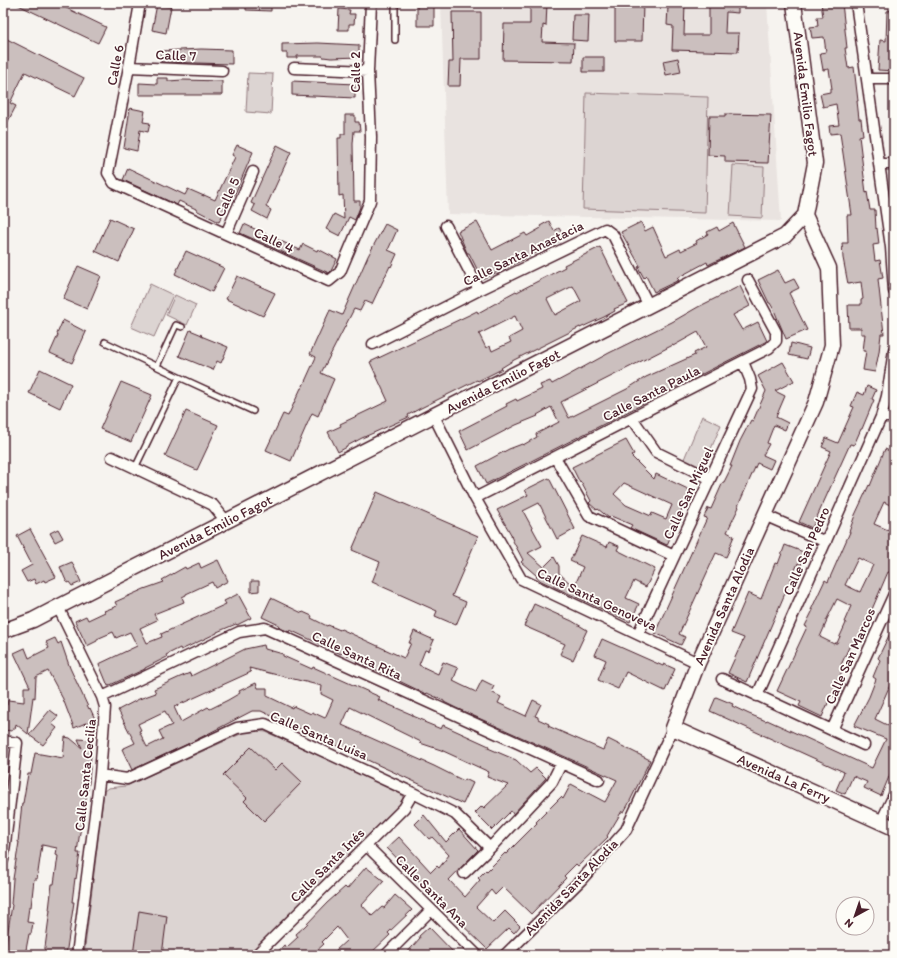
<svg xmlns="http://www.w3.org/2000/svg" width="897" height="958" font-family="Itim,sans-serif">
<rect width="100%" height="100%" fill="#f6f3ef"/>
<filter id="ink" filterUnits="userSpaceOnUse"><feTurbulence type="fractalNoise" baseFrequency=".025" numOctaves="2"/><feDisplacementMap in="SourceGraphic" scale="8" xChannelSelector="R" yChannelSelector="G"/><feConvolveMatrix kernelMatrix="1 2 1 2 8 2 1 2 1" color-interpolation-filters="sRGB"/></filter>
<g filter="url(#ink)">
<path fill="#e9e3e0" d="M441,3H767L781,221L448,214Z"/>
<path fill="#dcd4d2" stroke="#937a7e" d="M248,73L273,74L271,114L246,112Z
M586,93L708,97L705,213L583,209Z
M733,165L764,167L762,218L730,216Z
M150,284L173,295L154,337L131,327Z
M175,295L196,305L187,325L166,315Z
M702,416L721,425L703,468L684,459Z
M255,731L266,732L400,791L403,798L400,804L248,955H84L104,791L108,788L126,786L245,732Z"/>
<path fill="#cbbfbe" stroke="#4a1f2b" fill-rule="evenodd" d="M14,3H56L106,27L98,43Z
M246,3H271V11L246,10Z
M417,3H434V26H417Z
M530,3H547L546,26L543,25L542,42L574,43L573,61L503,60L504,24H530Z
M615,3H643L642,41H615Z
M673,3H685L684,35H709V3H738V13L726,12L725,33H739L738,52L672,50L673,26L667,25L668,7H673Z
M821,3H842L847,48H845L848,68L854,67L858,101H857L859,119H861L863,135L859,136L866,193L867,192L870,210H875L876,229L877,228L879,244L873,245L875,261L880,260L883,278L878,279L884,334H881L879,352L875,372L863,370L866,351H863L865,334H861V328H849L848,305H861V300L863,299L861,282L848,284L843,258L842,243H848L847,215H852L840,133L830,134L829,126L839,125L836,104L823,107L820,94L830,92V89H832L829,69L823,70L820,53L826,52L824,37L812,38L810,27L818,26L817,17H823Z
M157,4L171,7L166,33L152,30Z
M339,9L350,10L349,14H355L354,24H349V30H338Z
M894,10V71L878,70L880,40L886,41L887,11Z
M452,12H481V59H461L460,86H448L449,62H453Z
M573,15H589L588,41L572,40Z
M3,37L84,78L75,96L25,72L10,103L16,106L3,131Z
M318,43L359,45V57L331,58L323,57V56H297V58H287V53H282V44Z
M201,49L232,50V64L161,62L160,51Z
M583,57H604V72H583Z
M678,58L681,72L666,75L663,61Z
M157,78H168V81L183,80L222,81V95H139V83L157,84Z
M292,81L355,84V98L292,95Z
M130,108L145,111L143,122L150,123L148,132L140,130L137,151L124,148Z
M725,114L771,115L768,163L725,162V156L708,155L709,116H725Z
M345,115H355V122H359L360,131H354L353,144L354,201H360V207L355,220L349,217L340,236L326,229L334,214L344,219L343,195L339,196L338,138H341V134H345Z
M237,145L253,152L234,196L230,194L223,208L225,210L219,222L196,210V209L179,201L177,205L123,180L128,168L185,195L188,189L204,196V195L215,200L235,157L232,155Z
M277,145L291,152L266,207L271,210L267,219L252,211L255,205L251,203Z
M110,218L134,229L119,262L95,251Z
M549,221L554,231L559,228L564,236L558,239L559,241L513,265L482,279L469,253H467L458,231L477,222L492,250L525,233L527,236L541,228L540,226Z
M641,222L645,231L653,227L666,256L680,249L681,251L697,243L696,241L708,234L707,232L717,227L719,231L733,223L745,247L708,265L707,262L677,278L679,280L654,292L646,276L644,278L638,267L640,266L621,232Z
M244,224L300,250L303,244L317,251L318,249L337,259L331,271L329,273L240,233Z
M385,224L397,230L388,250L397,254L391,267L390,266L372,304L365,301L360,311L354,309L321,373L334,379L318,416L312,413L291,461L266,450L283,414L288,416L301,388H302L316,357L310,354L330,310L342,315L368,256Z
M600,247L628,303L614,309L615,311L604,317L580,328V327L514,360L501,368L502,369L478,381L477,380L419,409L408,415L409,417L362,438L347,446V447L338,452L328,432L341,426L340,424L388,401L370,362L469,315L477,311L478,313L505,298V297L516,291L517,292L565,267L564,265ZM573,286L581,301L555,315L547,299ZM515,316L522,331L509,338L511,342L492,351L490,346L486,348L479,334Z
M186,251L224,268L212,292L175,274Z
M78,266L101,276L87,309L63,299Z
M778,270L785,283L794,279L799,288L789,293L807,330L786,339L774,310L770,303H769L758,280Z
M237,276L275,293L263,316L226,299Z
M740,286L750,306L733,315L742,330L758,322L767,341L486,484L477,466L509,449L522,444L523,445L537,437L536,434L559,422L551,407L537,415L538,416L516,425L468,450L459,431L507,406L506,404L516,399L517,401L542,389L540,385L550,381L552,384L569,375L609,353L672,322L698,307ZM698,332L706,347L694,353L695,355L646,377L627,389L569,418L561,402L673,345V346Z
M63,320L86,332L72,363L50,353L58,335L57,334Z
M190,330L202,335L201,336L228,347L221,363L217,361L213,370L179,356Z
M791,343L810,348L807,359L789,355Z
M783,362L794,381L775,391L785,396L776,417L788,423L785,430L774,425L767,443L769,444L763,455L774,460L770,469L757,463L738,506L739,507L727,532L734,536L729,548H730L726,557L716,553L679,634L685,637L681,645L655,633L707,518L704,517L708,508L711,509L723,482H724L732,466H730L740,441L751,420L753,421L766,391L758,376Z
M40,369L71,384L60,408L29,393Z
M121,382L152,395L131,442L100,429Z
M867,386L876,390L872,399L874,400L862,429H861L854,445L850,444L812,528L799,522L831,451L822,447L826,438L838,443L854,407L851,406L857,392L864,395Z
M186,411L218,425L197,470L165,456Z
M626,440L634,454L631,456L654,479L656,474L690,490L667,545L630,528L632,525L611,516L609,518L598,509L597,510L589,503L591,501L581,482L580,483L572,467ZM624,483L672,505L666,519L652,513L651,516L626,505L614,494Z
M885,449L894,453V507L884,502L874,524L888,530L894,517V568L892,573L888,572L870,614H869L861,632L863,633L857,648L850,645L841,665L844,667L837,682L844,684L838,698L831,696L822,717L799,706L801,702L777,691L807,627L805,626L813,610H811L825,580L828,582L850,532H849L855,515L869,485L870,486ZM858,558L873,565L860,592L845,585ZM837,599L851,606L844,622L846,623L837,643H835L834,644L820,637L827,621H826Z
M549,478L575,529L557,539L539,503L523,511L542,546L528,553L544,567L554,557L559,566V573L574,587L583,567L570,561L582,536L607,547L609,542L619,546L617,550L655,569L646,587L634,581L626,598L639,604L630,622L541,581L536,577L537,576L521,562L523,560L513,541L511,536H512L497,510L528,495L525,490Z
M377,492L478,536L452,596L466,602L456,625L435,616L437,611L372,582L380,562L352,550Z
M30,529L56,577L45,582L44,580L36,584L34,579L27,582L21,571L32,565L17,536Z
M58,529L63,538L55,542L50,533Z
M785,545L806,553L801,565L798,563L747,682L728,673L744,638L731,633L748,593L761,599L775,563L778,564Z
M218,560L228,581L215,588L212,582L186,594V595L182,597L184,602L154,614L157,620L140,628L147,643L162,637L161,634L226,604L224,601L238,594L251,618L237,625L236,624L217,632V633L181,650L180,648L166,655L167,657L145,668V669L108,686L99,664L137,646L130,632L116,638L113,632L97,639V641L87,646L75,621L86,616L88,620L105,612L104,611L117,606L115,602L144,589L164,582L162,580L185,567L186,569L199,563L201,568Z
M72,562L81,582L72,586L69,582L67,583L60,567Z
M251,581H259V591L251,592Z
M271,598L302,613L303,612L312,616L311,618L327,626L328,625L340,630L341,629L404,658L411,643H409L414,631L434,640L429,651L425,650L419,665L438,674L443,662L458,668L453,681L461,685L476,692L482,680L494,686L491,692L501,697L498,703L526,716L533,700L541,704L535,716L538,717V719L549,724L548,726L603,750L608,739L650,760L628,805L624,812L622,811L607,836L608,837L578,866L576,864L564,876L566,878L531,914L503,887L495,895L491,890L476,907L493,923L505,911L520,926L514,933L509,928L487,949L454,917L449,912L448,913L439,904L440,903L387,848L399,837L431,872L437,866L439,868L449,855L432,837L429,839L415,824L424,815L446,842L459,829L478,850L449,880L465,897L480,880L478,878L486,870L487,871L505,853L506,854L537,823L536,822L561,797L563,799L571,784L605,802L617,780L456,708L444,702V701L427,693L426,694L368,666L367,667L356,662L357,660L342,653L341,654L290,630L289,632L278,627L279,625L262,617Z
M534,604L572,621L587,630L573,660L560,654L565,644L524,626Z
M894,625V687L890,685L875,719L891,727L894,721V765L881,796L864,788L867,782L853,776L845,794L836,790L844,772L710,711L716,697L733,704L732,706L749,714L766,721L767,720L872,768L886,739L854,726L869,697L876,679L873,677L880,660L878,658Z
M55,638L58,644L61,642L70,668L89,709L90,708L95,719L74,728L63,699L48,671L36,677L35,698L33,697L28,734L16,724L15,729H13L12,731L3,730V704L7,705L8,700L24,702V687H30L14,653L25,648L29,658L49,648L46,642Z
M602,639L663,666L664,664L675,669L665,691L626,672L618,689L598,680L606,660L595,655Z
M264,645L265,649L283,654V656L312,669L313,667L380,697L378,700L413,715V716L425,721L424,722L441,729L443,725L489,746L488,748L516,760L530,773L536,768L546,778L513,814L511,811L492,830L475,813L482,806L484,808L508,785L487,777L489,772L441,750L420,743L421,742L350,707L342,725L434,766L464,781L465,779L473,783L463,804L261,711H252L196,740L132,770L122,749L135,743L118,710L139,699L156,693L154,689L180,677L190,673L191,676L245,649ZM249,668L322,686L321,694L333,700L325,718L312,712L311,714L293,706L292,708L267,696V688H258L256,683L239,691L240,693L228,700L210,709L208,707L181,722L174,707L251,672ZM165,711L172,725L159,731L163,739L147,747L139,731L141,730L138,724Z
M50,710L58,716L52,724L57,728L43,745L29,735Z
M65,737L70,738L82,748L78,739L92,740L89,783L79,838L77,853H80L76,879L75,878L72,902H74L66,955H44L50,910H49L52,884H54L58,856L56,855L57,848L42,845L37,879H34L31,907H29L27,922L33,923L31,934H29L25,955H4L12,905L11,904L13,879L19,842H18L22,803H23L28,774H31L35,753L63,758Z
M251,747L275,770L282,763L302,782L264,821L244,801L247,798L223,775Z
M366,867L384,881L362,905L372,916L382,907L384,908L395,895L412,910L388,933L390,935L369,955H341L336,950L347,940L337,927L322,942L324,944L312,955H275L284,945L287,947L298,937L296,934L305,926L327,903L345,887L347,889Z
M139,911L167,916L162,955H133Z
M429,927L456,955H405L420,938L419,936Z"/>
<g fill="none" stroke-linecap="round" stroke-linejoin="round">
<g stroke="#4a1f2b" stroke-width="8">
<path id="lane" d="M395,3V40
M105,342L179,377L253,411
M157,366L176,325L182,327
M135,468L179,377"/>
</g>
<g stroke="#4a1f2b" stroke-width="13">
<path id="street" d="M140,3L129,67L108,173L114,183L329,281L340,272L370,201L371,137L368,71L371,3
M856,3L891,247L894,291
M129,67L222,71
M294,68L368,71
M867,79H894
M879,164H894
M446,226L479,290
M226,234L253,172
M373,344L479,290L605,229L613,235L649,306
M434,416L475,498L521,579L698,663
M881,417H894
M632,418L656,452L709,478
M112,457L213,505L226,521
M555,457L589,516L674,556
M475,498L769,348L776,341V332L748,280
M764,515L826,542
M58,607L102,697L105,707L100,775L77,955
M638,634L752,389L750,379L743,362
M722,679L864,745
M757,696L881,417L887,396L894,350
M102,697L239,632L265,628L599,780
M832,730L894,594
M3,741L17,743L3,860
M100,775L127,779L237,728L265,724L413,793L455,814L490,848
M881,822L894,795
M367,846L477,955
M464,873L490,848L552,782L561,764
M256,955L404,808L413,793
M386,955L431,910
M505,955L582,879L626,830L673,728"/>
</g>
<g stroke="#4a1f2b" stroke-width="17">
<path id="secondary" d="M805,215L829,268L832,345L816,402L698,663L673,728L894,828
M3,631L33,620L58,607L785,236L805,215L815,163L794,3"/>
</g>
<use href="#lane" stroke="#fdfcf7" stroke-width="5"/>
<use href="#street" stroke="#fdfcf7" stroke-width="10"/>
<use href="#secondary" stroke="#fdfcf7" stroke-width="14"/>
</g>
</g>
<g text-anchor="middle" stroke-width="3.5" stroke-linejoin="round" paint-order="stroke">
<g font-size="14" fill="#4a1f2b" stroke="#fdfcf7">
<text transform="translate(176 55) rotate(2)" y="5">Calle 7</text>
<text transform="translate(115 65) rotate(-79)" y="5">Calle 6</text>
<text transform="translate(355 72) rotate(-90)" y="5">Calle 2</text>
<text transform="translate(806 94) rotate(83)" y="5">Avenida Emilio Fagot</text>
<text transform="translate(227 197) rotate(-66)" y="5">Calle 5</text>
<text transform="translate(274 240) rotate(25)" y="5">Calle 4</text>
<text transform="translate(523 253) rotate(-26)" y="5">Calle Santa Anastacia</text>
<text transform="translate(503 381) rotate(-27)" y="5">Avenida Emilio Fagot</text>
<text transform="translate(651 393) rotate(-27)" y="5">Calle Santa Paula</text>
<text transform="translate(688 493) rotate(-65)" y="5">Calle San Miguel</text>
<text transform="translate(215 527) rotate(-27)" y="5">Avenida Emilio Fagot</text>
<text transform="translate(806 551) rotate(-66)" y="5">Calle San Pedro</text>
<text transform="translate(597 599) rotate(25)" y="5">Calle Santa Genoveva</text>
<text transform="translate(724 606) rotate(-66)" y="5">Avenida Santa Alodia</text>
<text transform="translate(357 655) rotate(25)" y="5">Calle Santa Rita</text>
<text transform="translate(850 656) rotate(-66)" y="5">Calle San Marcos</text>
<text transform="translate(319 735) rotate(23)" y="5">Calle Santa Luisa</text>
<text transform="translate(85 775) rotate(-84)" y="5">Calle Santa Cecilia</text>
<text transform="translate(784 778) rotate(24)" y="5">Avenida La Ferry</text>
<text transform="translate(327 865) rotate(-45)" y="5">Calle Santa Inés</text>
<text transform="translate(571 887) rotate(-46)" y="5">Avenida Santa Alodia</text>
<text transform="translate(432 891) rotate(45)" y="5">Calle Santa Ana</text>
</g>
</g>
<rect width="897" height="958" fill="none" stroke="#fdfcf7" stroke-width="16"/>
<rect x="8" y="8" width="881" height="942" fill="none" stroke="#4a1f2b" stroke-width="1.5" filter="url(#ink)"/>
<g transform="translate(855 916) rotate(220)"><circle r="19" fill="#fdfcf7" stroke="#b5a4a5"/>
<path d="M0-3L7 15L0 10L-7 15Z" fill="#4a1f2b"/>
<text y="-6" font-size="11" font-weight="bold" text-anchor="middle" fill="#4a1f2b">N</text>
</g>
</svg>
